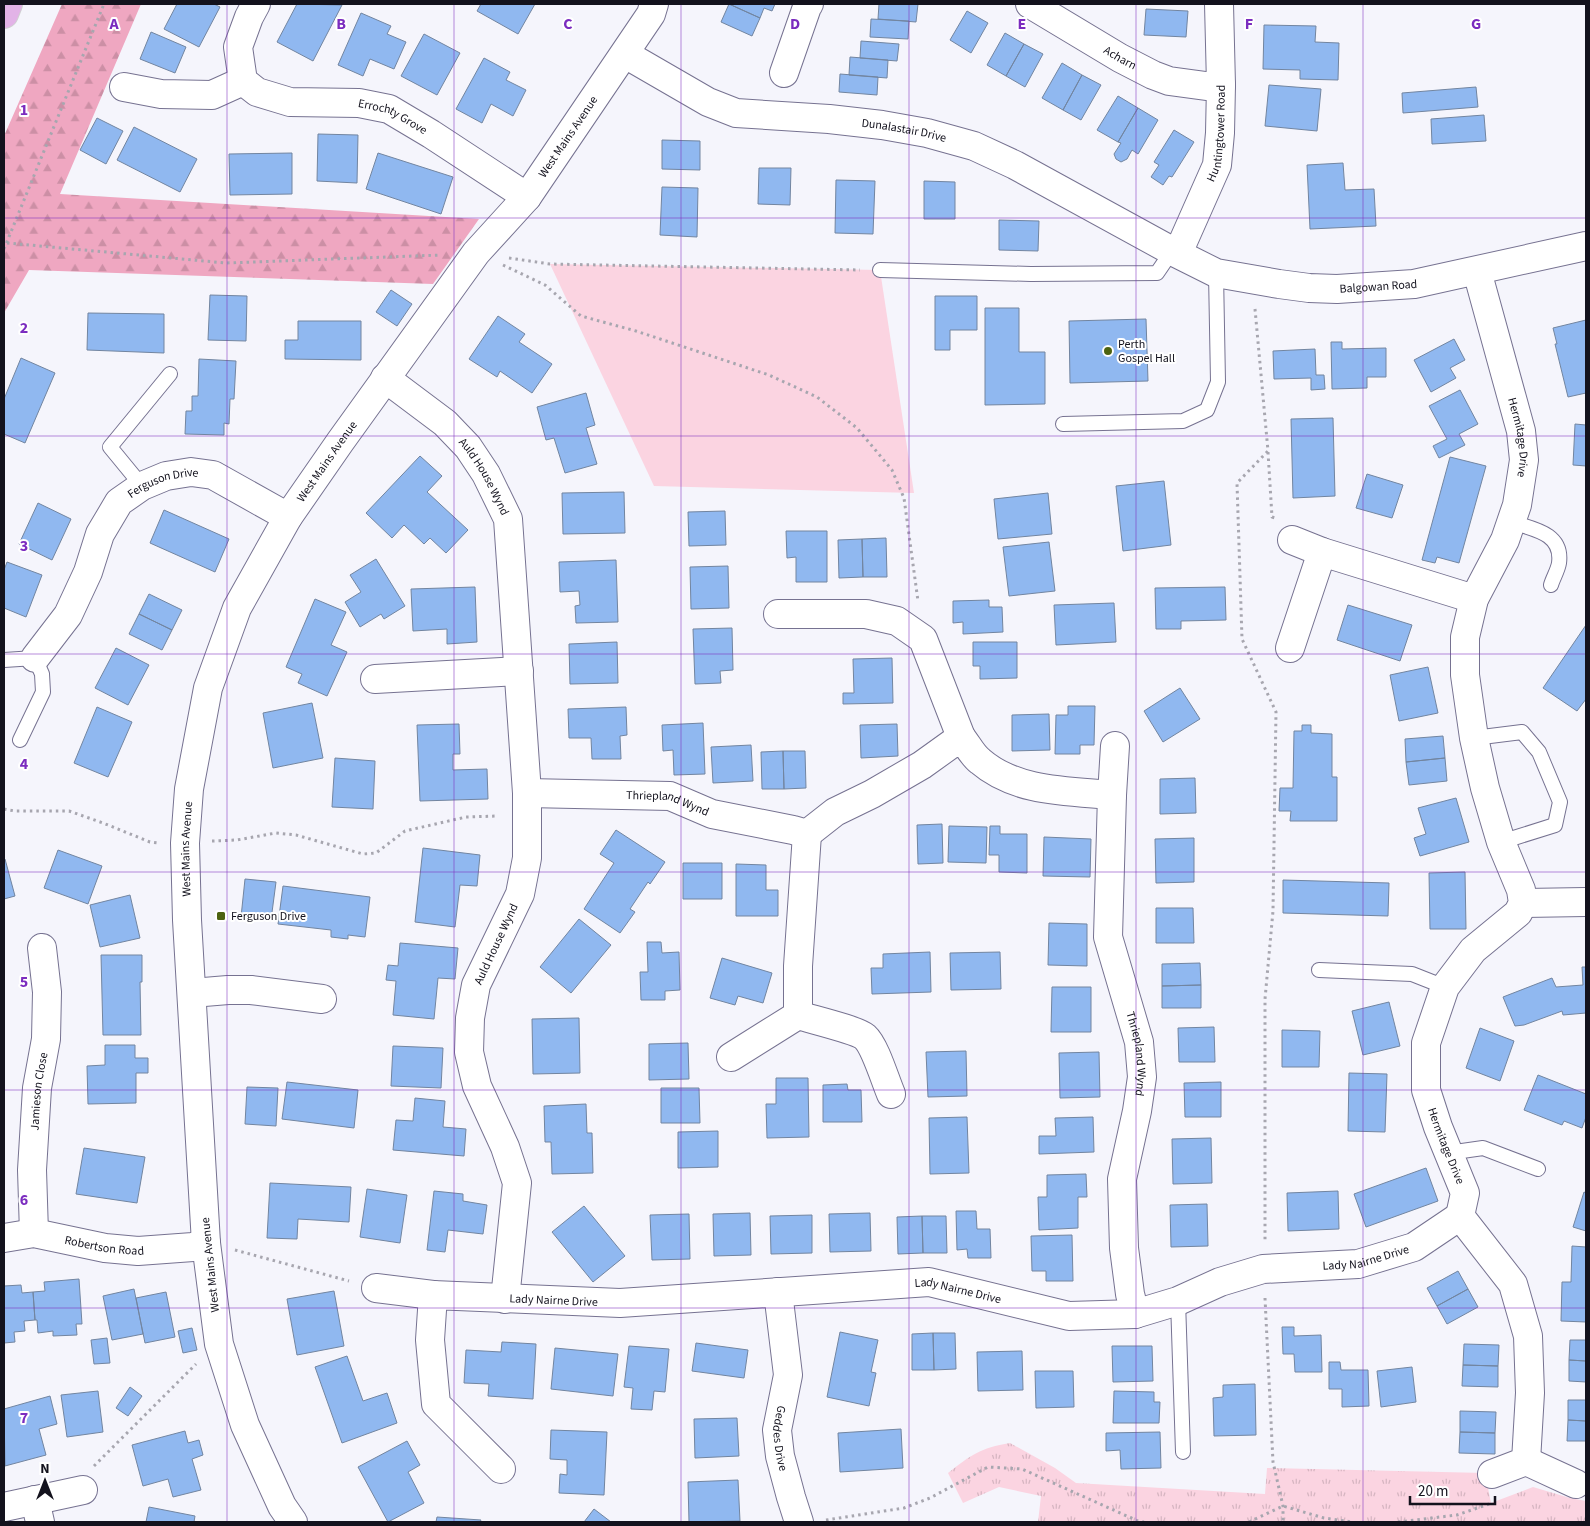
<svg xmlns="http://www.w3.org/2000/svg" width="1590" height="1526" font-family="'Source Sans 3',sans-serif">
<defs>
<pattern id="grass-tufts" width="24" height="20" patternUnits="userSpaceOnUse" patternTransform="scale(1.25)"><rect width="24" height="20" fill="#fbd4e1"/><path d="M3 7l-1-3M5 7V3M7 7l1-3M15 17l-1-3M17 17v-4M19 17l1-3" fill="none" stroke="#d6b5c1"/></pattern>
<pattern id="forest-firs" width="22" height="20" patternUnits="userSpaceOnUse" patternTransform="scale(1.25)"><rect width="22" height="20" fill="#efa7c1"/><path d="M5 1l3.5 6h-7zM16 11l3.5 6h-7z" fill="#cc8fa5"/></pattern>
</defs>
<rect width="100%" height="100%" fill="#f5f5fc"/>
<path fill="url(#grass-tufts)" d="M1010,1443L1055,1468L1076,1483L1265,1494L1267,1468L1485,1473L1491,1503L1533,1487L1570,1498L1586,1501V1522H1038L1041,1496L999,1487L963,1503L948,1473C971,1455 980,1448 1010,1443Z"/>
<path fill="url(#forest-firs)" d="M62,4H141L60,194L479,219L433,284L29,270L4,313V136Z"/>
<path fill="#fbd4e1" d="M550,264L880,270L914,493L654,486Z"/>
<path fill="#90b8f0" stroke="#7285a0" d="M177,4H214L220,7L199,47L164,29Z
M297,4L342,5L313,61L277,42Z
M481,4H535L518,34L477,11Z
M729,4L760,18L752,36L721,22Z
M729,4H775L772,11L764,8L760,18Z
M879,4H918L916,22L878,19Z
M1146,9L1188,11L1186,37L1144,35Z
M967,11L988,23L971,53L950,40Z
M361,13L391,26L387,34L406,42L394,69L370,59L363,76L338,65Z
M871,19L909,21L908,39L870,37Z
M1264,25L1316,26L1315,42L1339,43L1338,80L1300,79V70L1263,69Z
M151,32L186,47L175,73L140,59Z
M1005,33L1024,44L1006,76L987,65Z
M424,34L460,53L437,95L401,76Z
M861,41L899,44L897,61L860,58Z
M1024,44L1043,54L1025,87L1006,76Z
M850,57L888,60L887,78L849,75Z
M484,58L510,72L506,80L526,90L513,116L491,104L482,123L456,109Z
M1062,63L1082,75L1063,110L1042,98Z
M840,74L878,77L877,95L839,92Z
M1082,75L1101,85L1081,120L1063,110Z
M1269,85L1321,89L1317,131L1265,126Z
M1476,87L1478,107L1403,113L1402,93Z
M1118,96L1138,108L1118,142L1097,130Z
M1138,108L1158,120L1138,154L1132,150L1127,159L1121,162L1116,159L1114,154L1121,143L1118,142Z
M1484,115L1486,141L1432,144L1431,119Z
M97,118L123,131L106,164L80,150Z
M134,127L197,159L180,192L117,160Z
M1174,130L1194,142L1172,177L1169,176L1163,185L1151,177L1159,165L1154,162Z
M318,134L358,135L357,183L317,181Z
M662,140L700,141V170L662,169Z
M292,153V194L230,195L229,154Z
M378,153L453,177L441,214L366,189Z
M1343,163L1345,190L1374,189L1376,226L1310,229L1307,165Z
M759,168H791L790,205L758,204Z
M836,180L875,181L873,234L835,233Z
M924,181L955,182V219H924Z
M662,187L698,188L697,237L660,235Z
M999,220L1039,221L1038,251L999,250Z
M391,290L412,304L397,326L376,312Z
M210,295L247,296L246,341L208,340Z
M935,296H977V330H950V350H935Z
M985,308H1019V352H1045V404L985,405Z
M88,313L164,314V353L87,350Z
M498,316L525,334L519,342L552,364L532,393L500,371L497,377L469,359Z
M1146,319L1148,381L1070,383L1069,321Z
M1586,320V393L1568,397L1555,344H1557L1553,328Z
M298,321H361V360L285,359V340H298Z
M1454,339L1465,360L1450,368L1456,378L1431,392L1414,360Z
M1331,342H1342V349L1386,348V377H1367V388L1332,389Z
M1315,349L1316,375H1324L1325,389L1311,390V378L1274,379L1273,351Z
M21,358L55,373L25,443L4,434V399Z
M199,359L236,361L234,399H230L229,424L224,423V435L185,434L186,411H192V396H198Z
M1460,390L1478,424L1459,434L1465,445L1439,458L1433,446L1447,439L1429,406Z
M586,393L595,425L586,428L597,464L565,473L554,438L546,440L537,407Z
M1333,418L1335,496L1293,498L1291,419Z
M1575,424L1586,425V466L1573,465Z
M420,456L442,476L427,492L468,530L446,553L430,538L424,544L404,525L392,538L366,513Z
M1450,457L1486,466L1459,563L1437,557L1435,563L1422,560Z
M1367,474L1403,485L1392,518L1356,508Z
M1164,481L1171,545L1123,551L1116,486Z
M624,492L625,533L563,534L562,493Z
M1048,493L1052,534L998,539L994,499Z
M38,503L71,519L52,560L19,544Z
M164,510L229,539L215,572L150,543Z
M725,511L726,545L689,546L688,512Z
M786,531H827V582H796V557L787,558Z
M886,538L887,577H863L862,539Z
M862,539L863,577L839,578L838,540Z
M1049,542L1055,591L1009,596L1003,547Z
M376,559L405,606L384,619L381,614L360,627L345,602L361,592L350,575Z
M616,560L618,622L576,623L575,606L580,605L579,591L560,592L559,562Z
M7,562L42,575L26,617L4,608V570Z
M728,566L729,608L691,609L690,567Z
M475,587L477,642L447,644V629L413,631L411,589Z
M1225,587L1226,620L1181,621V629H1156L1155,588Z
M149,594L182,610L172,630L139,614Z
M315,599L346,612L331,645L347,652L327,696L298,683L302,674L286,667Z
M989,600V607H1002L1003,632L963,634V622L953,623V601Z
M1114,603L1116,642L1056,645L1054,605Z
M1348,605L1412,625L1400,661L1337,640Z
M139,614L172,630L162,650L129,634Z
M1586,625V699L1577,711L1543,688Z
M732,628L733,670L720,671L721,683L695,684L693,629Z
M617,642L618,683L570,684L569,644Z
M973,642H1017V678L980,679V666H973Z
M116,648L149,665L128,705L95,688Z
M892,658L893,703L843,704V693H854L853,659Z
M1428,667L1438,713L1399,721L1390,675Z
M1180,688L1200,719L1163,742L1144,711Z
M312,703L323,758L273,768L263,713Z
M1068,706H1095L1094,745H1080V754H1055L1056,715H1068Z
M97,707L132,722L108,777L74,763Z
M626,707L627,735L620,736L621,759H592L591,738H569L568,709Z
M1049,714L1050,750L1012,751V715Z
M703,723L705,774L674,775L673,750L663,751L662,725Z
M459,724L460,754H453V770L487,769L488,799L420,801L417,725Z
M897,724L898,756L861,758L860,725Z
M1302,725H1311V733L1332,734V777H1337V821H1290L1291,811H1279L1280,788H1293L1294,731H1302Z
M1443,736L1445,758L1406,762L1405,739Z
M751,745L753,781L713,783L711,747Z
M783,751L784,789H762L761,752Z
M783,751H805L806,788L784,789Z
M335,758L375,761L373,809L332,807Z
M1445,758L1447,781L1409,785L1406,762Z
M1195,778L1196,813L1160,814V779Z
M1456,798L1469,842L1420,856L1414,838L1426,834L1418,808Z
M942,824L943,863L918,864L917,825Z
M949,826L987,827L986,863L948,862Z
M990,826H1000V834H1027V873L999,872V855H989Z
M616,830L665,862L650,884L648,882L630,909L635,912L620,933L584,909L614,863L600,854Z
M1044,837L1091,839L1090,877L1043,876Z
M1194,838V882L1156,883L1155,839Z
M423,848L480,855L477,886L460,885L455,927L415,922Z
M58,850L102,866L88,904L44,888Z
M4,859H5L15,896L4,899Z
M683,863H722V899H683Z
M736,864L766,865V890H778V916H736Z
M1465,872L1466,929H1430L1429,873Z
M245,879L276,882L271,920L241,917Z
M1283,880L1389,883L1388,916L1283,913Z
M283,886L370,897L365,937L348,935V939L331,937V930L278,924Z
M130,895L140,938L100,947L90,905Z
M1156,908H1193L1194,943H1156Z
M579,919L611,945L571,993L540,967Z
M1049,923L1087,924V966L1048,965Z
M647,942H661L662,953L679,952L680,990L665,991V1000H641L640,972H648Z
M400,943L458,948L455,979L438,978L434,1019L393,1015L396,981L386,980L388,965L398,966Z
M930,952L931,992L872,994L871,968H883V954Z
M1000,952L1001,989L951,990L950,953Z
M101,955H142V982H140L141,1035H103Z
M722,958L772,973L763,1003L738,996L735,1005L710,998Z
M1200,963L1201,985L1162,986V964Z
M1582,967H1586V1013L1563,1015L1562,1011L1524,1025L1515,1026L1503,997L1552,978L1556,987L1583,985Z
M1201,985V1008H1162V986Z
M1052,987H1091V1032H1051Z
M1389,1002L1400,1046L1363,1055L1352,1011Z
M579,1018L580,1073L533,1074L532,1019Z
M1214,1027L1215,1062H1179L1178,1028Z
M1480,1028L1514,1041L1500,1081L1466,1068Z
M1282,1030L1320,1031L1319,1067H1282Z
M688,1043L689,1079L649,1080V1044Z
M105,1045H135V1058H148V1073H136V1103L88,1104L87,1066L105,1065Z
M393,1046L443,1048L441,1088L391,1086Z
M966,1051L967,1096L928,1097L926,1052Z
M1099,1052L1100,1097L1060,1098L1059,1053Z
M1349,1073L1387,1074L1385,1132L1348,1131Z
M1538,1075L1586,1094V1117L1582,1128L1564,1121L1562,1125L1524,1110Z
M776,1078H808L809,1137L767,1138L766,1104H776Z
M287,1082L358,1090L354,1128L282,1119Z
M1221,1082V1117H1185L1184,1083Z
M847,1084L848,1090H861L862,1122H823V1085Z
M247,1087L278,1088L276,1126L245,1124Z
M661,1088H699L700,1123H661Z
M415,1098L445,1101L443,1127L466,1129L464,1156L393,1150L396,1120L413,1121Z
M586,1104L587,1133H592L593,1173L552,1174L551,1142H545L544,1106Z
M967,1117L969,1173L930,1174L929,1118Z
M1093,1117L1094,1152L1039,1154V1136H1056L1055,1118Z
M718,1131V1167L678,1168V1132Z
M1211,1138L1212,1183L1173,1184L1172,1139Z
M84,1148L145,1157L137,1203L76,1194Z
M1426,1168L1438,1201L1366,1227L1354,1194Z
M1086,1174L1087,1197H1078V1228L1039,1230L1038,1197H1047V1175Z
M270,1183L351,1187L349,1222L298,1219L297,1239L267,1238Z
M367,1189L407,1195L400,1243L360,1237Z
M434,1191L463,1194V1201L487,1205L483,1234L448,1230L445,1252L427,1250Z
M1338,1191L1339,1229L1288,1231L1287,1193Z
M1584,1192L1586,1193V1231L1573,1227Z
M1207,1204L1208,1246L1171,1247L1170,1205Z
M584,1206L625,1256L593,1282L552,1232Z
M956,1211H976L977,1229H990L991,1258H968L967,1249L957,1250Z
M750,1213L751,1255L714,1256L713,1214Z
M870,1213L871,1251L830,1252L829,1214Z
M689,1214L690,1259L652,1260L650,1215Z
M812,1215V1253L771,1254L770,1216Z
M922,1216H946L947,1253H923Z
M922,1216L923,1253L898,1254L897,1217Z
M1072,1235L1073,1281H1046V1271H1032L1031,1236Z
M1572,1246L1586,1247V1322L1561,1321L1562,1282H1571Z
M1458,1271L1468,1289L1437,1306L1427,1288Z
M79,1279L82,1324H76L77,1335L53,1336V1331L38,1333L37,1320H35L33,1292L45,1291L44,1282Z
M21,1285L22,1293L33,1292L35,1320L24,1321L25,1331L14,1332L15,1342L4,1343V1286Z
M134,1289L143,1334L112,1340L103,1296Z
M1468,1289L1478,1307L1447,1324L1437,1306Z
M334,1291L344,1346L297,1355L287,1299Z
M166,1292L175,1337L145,1343L136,1298Z
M1282,1327H1294V1336L1321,1335L1322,1372H1295L1294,1354H1283Z
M192,1328L197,1350L183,1353L178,1331Z
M840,1332L878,1340L871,1372L876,1373L869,1406L827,1397Z
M933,1333L934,1370H912V1334Z
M933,1333H955L956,1369L934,1370Z
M107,1338L110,1363L94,1364L91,1340Z
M1570,1340H1586V1361L1569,1360Z
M502,1342L536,1344L533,1399L488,1396L489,1384L464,1383L466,1350L501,1352Z
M696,1343L748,1350L744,1378L692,1371Z
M1464,1344L1499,1345L1498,1366L1463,1365Z
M629,1346L669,1349L665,1392L654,1391L652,1410L631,1409L633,1388L624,1387Z
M1112,1346H1152L1153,1381L1113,1382Z
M555,1348L618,1354L613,1396L551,1389Z
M1022,1351L1023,1390L978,1391L977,1352Z
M347,1356L363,1401L387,1393L397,1423L342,1443L315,1367Z
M1569,1360L1586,1361V1382L1569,1381Z
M1329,1362H1340L1341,1370H1368L1369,1406L1342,1407V1389H1329Z
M1463,1365L1498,1366V1387L1462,1386Z
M1412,1367L1416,1402L1381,1407L1377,1371Z
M1035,1371H1073L1074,1407L1036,1408Z
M1255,1384L1256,1435L1214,1436L1213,1398L1223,1397V1385Z
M130,1387L142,1396L128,1416L116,1408Z
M98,1391L103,1432L67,1437L61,1395Z
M1114,1391L1154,1392V1402H1160L1159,1423H1113Z
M50,1396L57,1424L39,1429L46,1455L5,1466L4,1409Z
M1568,1400H1586V1421L1568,1420Z
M1460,1411L1496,1412L1495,1433L1460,1432Z
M737,1418L739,1456L695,1458L694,1419Z
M1568,1420L1586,1421V1441H1567Z
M901,1429L903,1468L840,1472L838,1433Z
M551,1430L607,1432L604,1495L559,1493L560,1474L567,1475V1460L550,1459Z
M185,1431L188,1443L199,1440L203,1455L192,1459L201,1490L173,1497L168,1479L143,1486L132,1445Z
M1160,1432L1161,1468L1121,1469L1120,1450L1106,1451V1433Z
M1460,1432L1495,1433V1454L1459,1453Z
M407,1441L420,1465L408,1472L424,1503L388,1522L358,1467Z
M738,1480L740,1521L689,1522L688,1482Z
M149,1507L195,1516L194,1522H146Z
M594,1509L611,1522H584Z
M437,1517L481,1520L480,1522H436Z"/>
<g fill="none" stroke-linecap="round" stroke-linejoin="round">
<g stroke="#767291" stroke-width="16">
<path id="service" d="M880,270L1031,274L1157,273L1172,251
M1063,424L1183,421L1207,410L1218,382L1216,273
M142,486L110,447L170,374
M1511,522C1533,529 1563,533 1559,563C1558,570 1553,578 1551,585
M4,660L35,658L42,674L43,692L20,740
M1474,738L1522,732L1539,752L1560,802L1555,825L1501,842
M1319,970L1412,974L1445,987
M1448,1153L1483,1148L1538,1169
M1178,1301L1183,1452"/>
</g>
<g stroke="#767291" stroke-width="30">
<g id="minor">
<path id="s1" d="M256,4L249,17L238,47L243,81L257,92L290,102L359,103L389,109L431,134L527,197"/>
<path id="s2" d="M1030,4L1120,58L1153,75L1169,81L1206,86L1221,85"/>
<path d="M784,73L807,7L809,4"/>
<path d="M124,87L161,94L212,95L243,81"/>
<path id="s3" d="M1172,251L1182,244L1217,165L1220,133L1221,85L1219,4"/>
<path id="s4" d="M1477,271L1521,431L1524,460L1517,505L1505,540L1474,599L1465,637V675L1474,738L1485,788L1501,842L1521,890L1523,903L1518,913L1473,950L1445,987L1426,1043V1090L1438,1127L1465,1193L1460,1216L1513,1284L1528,1336L1530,1393L1526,1461L1492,1474"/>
<path id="s5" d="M385,378L445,423L468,447L486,474L508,519L527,793V858L520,894L476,985L470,1018L469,1052L477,1086L505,1147L517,1183L505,1299"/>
<path d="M1292,540L1322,552L1474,599"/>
<path d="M778,614H866L897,621L923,639L961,737"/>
<path d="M1290,648L1322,552"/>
<path id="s6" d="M35,658L68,615L88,572L100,534L119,502L142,486L166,476L191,472L213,475L288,517"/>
<path d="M375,679L519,671"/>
<path id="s7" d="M527,793L670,796L712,814L793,830L807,834L835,812L872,794L922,765L961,737C967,744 972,755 980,761C1016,792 1066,791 1112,795L1108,937L1139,1042L1142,1077L1137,1111L1122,1179L1124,1248L1130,1294L1135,1314"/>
<path d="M1112,795L1115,746"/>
<path d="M1523,903L1586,902"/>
<path d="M192,993L228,990H251L322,999"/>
<path d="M798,1015V966L807,834"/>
<path d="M731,1057L798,1015C810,1019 857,1030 865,1037C875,1046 885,1080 891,1094"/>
<path id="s8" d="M34,1233L32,1170L37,1088L46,1039L47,992L42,948"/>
<path id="s9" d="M4,1238L34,1233L105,1248L138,1251L193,1247L206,1243"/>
<path d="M376,1288L433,1295"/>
<path id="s10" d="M778,1292L788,1375L777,1430L780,1456L791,1497L799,1522"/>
<path d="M1526,1461L1576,1484"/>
<path id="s11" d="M501,1469L436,1404L430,1340L433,1295L620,1303L929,1282L1069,1316L1135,1314L1178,1301L1220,1282L1263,1269L1358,1264L1414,1247L1460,1216"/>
<path d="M35,1500L40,1522"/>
<path d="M4,1507L83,1490"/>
</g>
</g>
<g stroke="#767291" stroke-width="30">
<g id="tertiary">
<path id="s12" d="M625,54L708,102L736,113L829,119L882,125L927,133L974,146L1015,165L1172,251L1216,273L1279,284L1309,288L1337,289L1414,284L1586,246"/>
<path id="s13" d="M293,1522L282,1506L245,1425L219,1344L206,1243L187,920L185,843L189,789L208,688L237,608L288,517L340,442L476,253L527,197L651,14L654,4"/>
</g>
</g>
<g stroke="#d0d0d2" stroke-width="30">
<path id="trunk" d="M4,14L8,4"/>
</g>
<path stroke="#a7a6af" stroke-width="3" stroke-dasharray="2.5 4" stroke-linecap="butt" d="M7,243L226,263L441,255
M4,249L104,4
M509,258L550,264L860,270
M503,265L545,285L581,316L636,331L769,375L817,397L857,428L892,470L904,498L918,601
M1255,309L1268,451L1237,483L1242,639L1276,712L1273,911L1265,999V1241
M1268,452L1272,517L1275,518
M4,809L15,811H69L103,823L150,842L158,843
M212,841L237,840L276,833L296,835L363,854L376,853L405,831L466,817L498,816
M235,1250L349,1281
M1265,1298L1273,1462L1283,1506V1522
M94,1466L196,1364
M826,1520L904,1508L930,1498L988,1467L1022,1469L1138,1521L1144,1522
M1249,1522L1283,1506L1324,1518L1352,1522
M1398,1522L1457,1515L1492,1503"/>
<use href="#service" stroke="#fff" stroke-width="14"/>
<use href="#minor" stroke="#fff" stroke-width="28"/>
<use href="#tertiary" stroke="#fff" stroke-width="28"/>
<use href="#trunk" stroke="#e2b3e7" stroke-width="28"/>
</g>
<path fill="none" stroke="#7b2cbf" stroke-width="1" stroke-opacity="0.55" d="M227,4V1522M454,4V1522M681,4V1522M909,4V1522M1136,4V1522M1363,4V1522M4,218H1586M4,436H1586M4,654H1586M4,872H1586M4,1090H1586M4,1308H1586"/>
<g fill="#4d6310" stroke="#fff" stroke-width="2">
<circle cx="1108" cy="351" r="5"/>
<rect x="216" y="911" width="10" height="10" rx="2.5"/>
</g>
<g text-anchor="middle" stroke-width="4" stroke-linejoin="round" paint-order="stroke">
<g font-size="12" fill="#13121d" stroke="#fff">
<text dy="4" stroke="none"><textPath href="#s2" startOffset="105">Acharn</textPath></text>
<text dy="4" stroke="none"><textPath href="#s1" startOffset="239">Errochty Grove</textPath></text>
<text dy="4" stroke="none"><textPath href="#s12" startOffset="295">Dunalastair Drive</textPath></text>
<text dy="4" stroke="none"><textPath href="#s3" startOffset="130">Huntingtower Road</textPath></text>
<text dy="4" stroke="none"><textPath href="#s13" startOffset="1515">West Mains Avenue</textPath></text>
<text dy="4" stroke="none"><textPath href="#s12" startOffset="804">Balgowan Road</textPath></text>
<text dy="4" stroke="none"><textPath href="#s4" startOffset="172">Hermitage Drive</textPath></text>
<text dy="4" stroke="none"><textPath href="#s13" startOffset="1110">West Mains Avenue</textPath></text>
<text dy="4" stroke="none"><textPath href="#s5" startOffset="142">Auld House Wynd</textPath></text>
<text dy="4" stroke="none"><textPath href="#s6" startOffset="228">Ferguson Drive</textPath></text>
<text dy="4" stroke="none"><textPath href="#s7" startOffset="142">Thriepland Wynd</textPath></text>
<text dy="4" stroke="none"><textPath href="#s13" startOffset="690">West Mains Avenue</textPath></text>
<text transform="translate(496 944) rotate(-65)" y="4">Auld House Wynd</text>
<text dy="4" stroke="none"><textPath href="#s7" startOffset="901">Thriepland Wynd</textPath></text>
<text dy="4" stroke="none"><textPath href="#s8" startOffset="142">Jamieson Close</textPath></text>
<text dy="4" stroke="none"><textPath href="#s4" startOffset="939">Hermitage Drive</textPath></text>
<text dy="4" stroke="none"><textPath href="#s9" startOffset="102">Robertson Road</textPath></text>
<text dy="4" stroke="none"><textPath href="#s11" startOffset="1148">Lady Nairne Drive</textPath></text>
<text transform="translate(210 1265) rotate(-96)" y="4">West Mains Avenue</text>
<text dy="4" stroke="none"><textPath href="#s11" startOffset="728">Lady Nairne Drive</textPath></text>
<text dy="4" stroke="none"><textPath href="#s11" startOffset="322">Lady Nairne Drive</textPath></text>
<text dy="4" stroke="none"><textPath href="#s10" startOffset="148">Geddes Drive</textPath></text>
</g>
<g font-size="12" fill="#13121d" stroke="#fff" text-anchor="start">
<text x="1118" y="348">Perth<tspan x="1118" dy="14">Gospel Hall</tspan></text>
<text x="231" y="920">Ferguson Drive</text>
</g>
</g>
<g font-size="16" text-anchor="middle" font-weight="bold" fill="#7b2cbf" stroke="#fff" stroke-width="4" stroke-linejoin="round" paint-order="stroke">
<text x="114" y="29">A</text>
<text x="341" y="29">B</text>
<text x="568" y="29">C</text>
<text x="795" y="29">D</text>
<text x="1022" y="29">E</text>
<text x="1249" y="29">F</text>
<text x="1476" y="29">G</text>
<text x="24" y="115">1</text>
<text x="24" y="333">2</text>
<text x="24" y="551">3</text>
<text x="24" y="769">4</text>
<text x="24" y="987">5</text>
<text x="24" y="1205">6</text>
<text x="24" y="1423">7</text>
</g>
<rect width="1590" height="1526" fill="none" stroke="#13121d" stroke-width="10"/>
<g transform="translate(45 1481)" stroke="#ffffff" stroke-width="4" paint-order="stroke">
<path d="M0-4L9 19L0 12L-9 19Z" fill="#13121d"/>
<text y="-8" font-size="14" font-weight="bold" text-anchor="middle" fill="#13121d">N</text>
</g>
<path d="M1410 1496v8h85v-8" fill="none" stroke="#13121d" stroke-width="2.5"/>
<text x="1418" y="1496" font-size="15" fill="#13121d" stroke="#ffffff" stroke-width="4" paint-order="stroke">20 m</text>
</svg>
